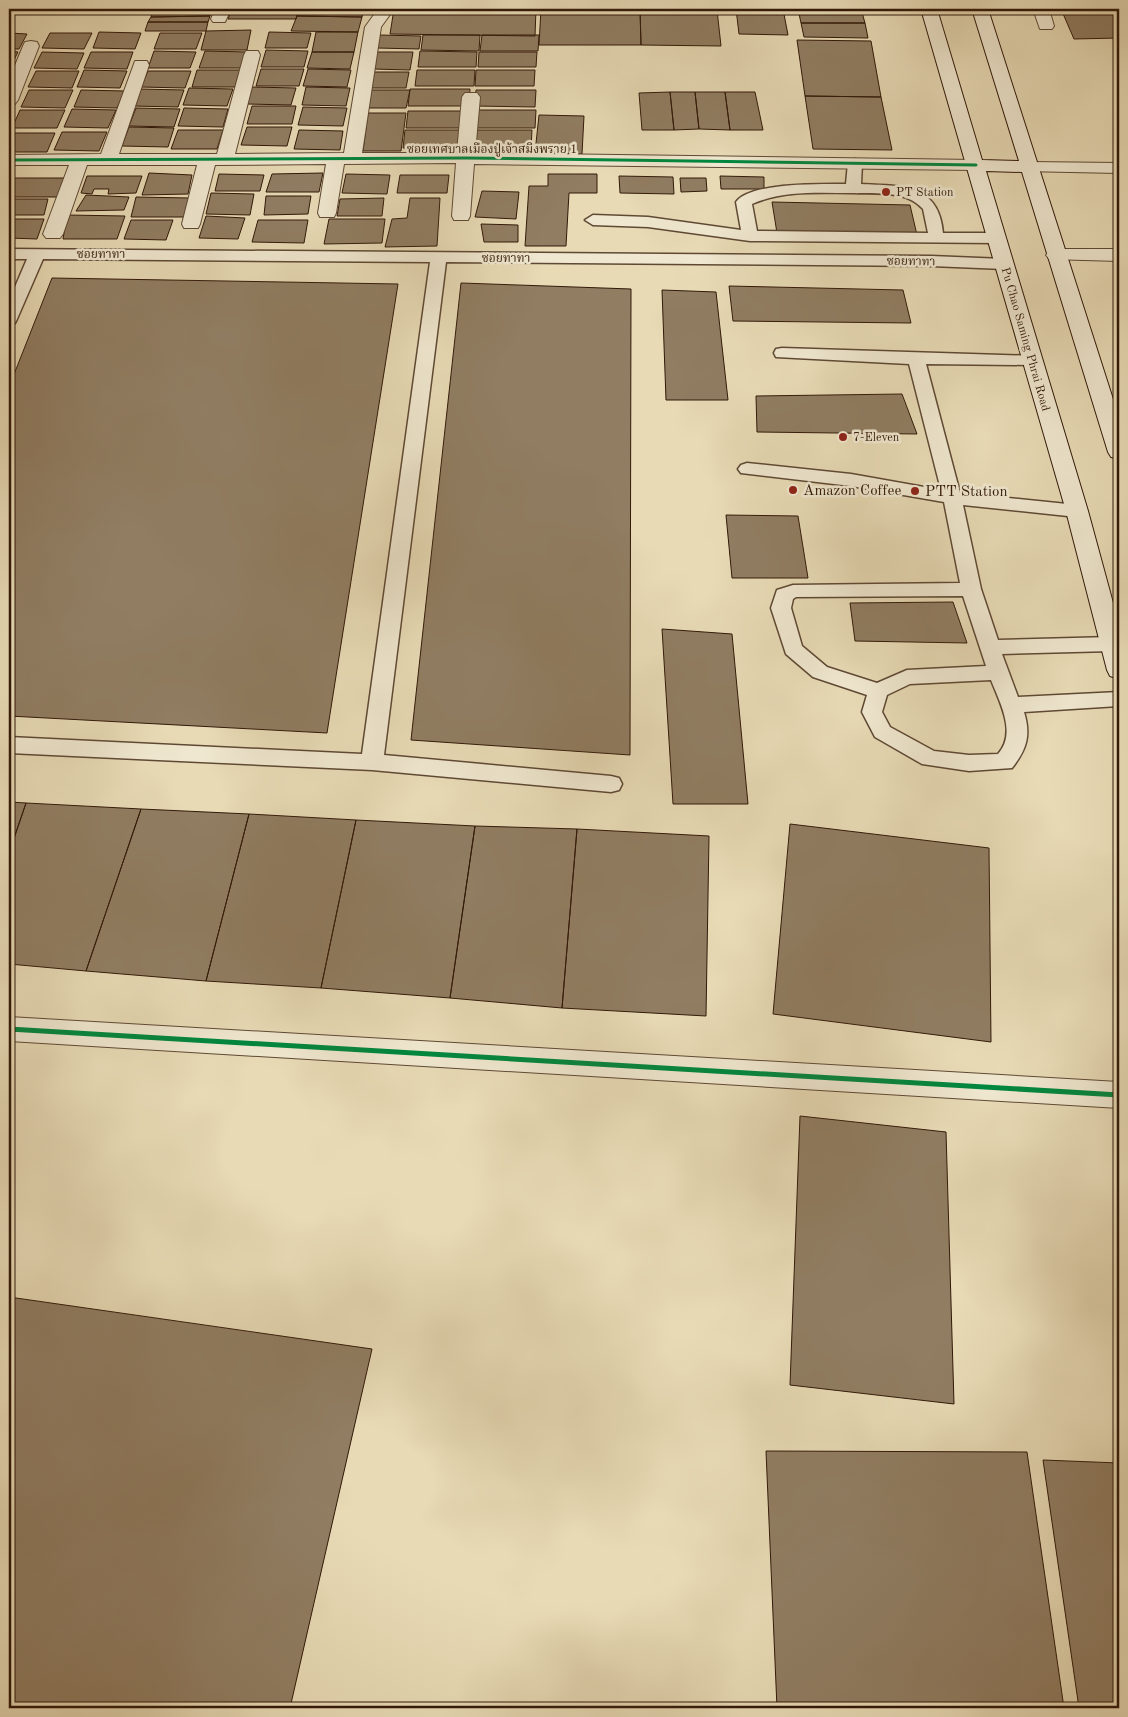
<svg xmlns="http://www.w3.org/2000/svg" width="1128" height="1717" font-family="'Old Standard TT','Noto Serif Thai',serif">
<rect width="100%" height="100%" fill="#e7dab5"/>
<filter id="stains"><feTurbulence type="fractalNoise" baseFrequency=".004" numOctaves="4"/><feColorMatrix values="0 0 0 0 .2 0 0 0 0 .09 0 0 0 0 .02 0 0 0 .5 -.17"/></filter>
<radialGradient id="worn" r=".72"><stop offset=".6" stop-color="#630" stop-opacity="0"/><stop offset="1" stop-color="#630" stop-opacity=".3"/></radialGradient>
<path fill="#907d62" stroke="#321909" d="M153,9H211L210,16L151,17Z
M232,9H299L296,19H228Z
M299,9H364L362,17L297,16Z
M394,9H536L535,36L390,34Z
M541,9H640L641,45H539Z
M640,9L717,10L721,46L641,45Z
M736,9H783L788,35L739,34Z
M798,9H861L865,23H801Z
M1061,9H1119V38L1074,39Z
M210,16L208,22H148L151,17Z
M297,16L362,17L358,32L291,31Z
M148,22H208L206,31H145Z
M801,23H865L868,38L804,37Z
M251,30L247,50H201L206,31Z
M99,32L141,33L135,49L93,48Z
M269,32L311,33L307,48H265Z
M316,32H358L354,52H312Z
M9,33L27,34L19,49H9Z
M50,33H92L84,49L42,48Z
M160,33H202L196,49H154Z
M380,35L421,36L419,49L377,48Z
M423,35H480L479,51L421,50Z
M482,35H539L538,51H480Z
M797,40L871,41L881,97L805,96Z
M266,50L308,51L304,67H261Z
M9,51L18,52L10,68H9Z
M154,51L196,52L190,68H148Z
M205,51L247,52L242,68H199Z
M420,51L477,52L476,67H418Z
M42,52L84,53L77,69L34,68Z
M91,52H133L127,69L84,68Z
M312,52H354L350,69L307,68Z
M376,52H413L410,70L373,69Z
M479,52H537L536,67H478Z
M261,69H304L299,86H256Z
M308,69L351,70L347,87L303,86Z
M84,70L127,71L120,88L77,87Z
M197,70H240L235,87H192Z
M417,70H475L474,86H415Z
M476,70H535L534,86H475Z
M36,71H79L72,88L28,87Z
M148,71H191L185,88L141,87Z
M370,72H409L406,88H368Z
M252,87L296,88L291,105L247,104Z
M306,87L350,88L346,106L302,105Z
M189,88L233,89L227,106L183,105Z
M140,89L184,90L178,107L133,106Z
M410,89H470L469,106H408Z
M29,90H73L65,108L21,107Z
M81,90L125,91L117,108L74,107Z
M369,90H410L406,108H365Z
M476,90H536L535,107L475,106Z
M670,92H695L699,129L674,130Z
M670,92L674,130H642L639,93Z
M695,92H725L730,130L699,129Z
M725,92H755L763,130H730Z
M805,96L881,97L892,150L813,149Z
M252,106H296L292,124H247Z
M303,107L347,108L343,126L298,125Z
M136,108L180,109L174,127L129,126Z
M184,108L228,109L223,127L178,126Z
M72,109L116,110L108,128L64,127Z
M20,110H65L57,128H12Z
M475,110H536L535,128H474Z
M408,111H468L467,128H406Z
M368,113H406L401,151H363Z
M539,115L584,116L582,154L535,153Z
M129,127L174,128L168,147L122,146Z
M247,127H292L287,146L241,145Z
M178,130H223L217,149H171Z
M299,130L343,131L340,150L294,149Z
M405,130H466L465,148H403Z
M471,130H532L531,148H470Z
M62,132H107L99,151L54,150Z
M10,133H55L47,152H9Z
M149,173L192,175L188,194L142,195Z
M323,173L319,192H266L272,174Z
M219,174L264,175L260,191H215Z
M346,174L390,175L387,194L342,193Z
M548,174H597V193H569L566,246H525L529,186H548Z
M400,175H449L447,193H397Z
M87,176H142L136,193L108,194L109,189H94L92,194L81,193Z
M619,176L673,177L674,194L620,193Z
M720,176L764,177V189H721Z
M14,178H68L59,197H9V189Z
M680,178H706L707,191L681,192Z
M482,191L519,192L516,219L475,217Z
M211,193L254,194L250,215L206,214Z
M86,195L129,197L124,210L76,211Z
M266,196H311L308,214L264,215Z
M136,197L190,198L185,217H131Z
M384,198L382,216H337L340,199Z
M410,198H440L437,246L385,247L392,219L407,218Z
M9,199H48L44,215H9Z
M772,202L910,205L917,235L777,233Z
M67,215L125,216L117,239H63Z
M206,216L245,218L238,239L199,238Z
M9,219H44L37,239L9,238Z
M329,219H385L382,243L324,244Z
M131,220H173L166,240L124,239Z
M258,220H308L304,243L252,242Z
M481,224L518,225V242H484Z
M52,278L398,284L327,733L9,716V387Z
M461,283L631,289L630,755L411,740Z
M729,286L903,290L911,323L733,321Z
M662,290L716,292L728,400H666Z
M902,394L917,434L757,432L756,396Z
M726,515L798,516L808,578H732Z
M953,602L967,643L855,641L850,603Z
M662,629L732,634L748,804H673Z
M9,802L26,803L9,853Z
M26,803L141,809L86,971L9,964V853Z
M141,809L249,814L206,981L86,971Z
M249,814L356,820L321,988L206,981Z
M356,820L475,826L450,998L321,988Z
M790,824L989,848L991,1042L773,1014Z
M475,826L577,829L562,1008L450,998Z
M577,829L709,836L706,1016L562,1008Z
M800,1116L946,1132L954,1404L790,1385Z
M9,1297L372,1349L290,1708H9Z
M766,1451L1027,1452L1064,1708H777Z
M1043,1460L1119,1463V1708H1079Z"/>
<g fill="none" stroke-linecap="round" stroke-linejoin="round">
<g stroke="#5f4934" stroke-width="3">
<path id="lane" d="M855,159L862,163L861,184C901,186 939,183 943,233H997L1005,238L997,243L750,241L648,227L593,225L585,220L593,215L648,217L741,230L736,202C750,182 823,184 846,184L848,163ZM853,193C877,194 906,190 923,209L928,233L757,231L752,204C784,190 819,193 853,193Z
M9,249L931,256L1004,259L1012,264L1004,269L931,266L446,262L384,755L611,776L619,778L622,784L619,790L611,792L372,770L9,753V737L362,754L430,262L43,259L17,319L15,323L9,324V301L27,259H9Z
M782,348L1037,356L1039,360L1037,364L1031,365L926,364L960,493L1077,505L1084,507L1086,511L1084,515L1077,517L963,505L981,589L998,640L1112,637L1119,639V649L1112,651L1002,654L1018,697L1119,692V706L1024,712C1031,735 1027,749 1012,768L969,771L922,764L875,737L862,712L867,695L813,677L786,654L771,608L777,590L793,585L960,583L944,502L851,486L741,473L738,469L741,465L747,463L851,474L941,490L909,364L776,357L774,353L776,349ZM963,596L986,666L907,670L877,683L827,667L802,646L791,608L793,599L796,597ZM991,680C1000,703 1017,733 998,754L969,755L934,751L890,727L882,712L887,695L910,684Z"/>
</g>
<g stroke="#5f4934" stroke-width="2">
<path id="street" d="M215,9H231L225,22H213L211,19Z
M378,9H394L381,27L362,153H457L462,97L465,93H477L480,97L475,153L976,160L982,161L985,165L982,169L976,170L474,164L470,216L468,220H454L452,216L456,163L344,164L336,213L334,217H320L318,213L326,164L215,165L200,224L198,228H184L182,224L197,165H87L63,234L60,238H46L43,234L69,165H9V155L101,154L135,61H147L149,65L119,154H217L244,55L246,51H258L260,55L235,154L344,153L365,27Z
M1033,9H1049L1054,26L1052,29H1040Z
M31,41L37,42L39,46L18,100L15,104L9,105V80L23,46L25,42Z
M1028,162L1119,163V173L1022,171L1019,167L1022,163Z
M1056,249H1119V261L1049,259L1046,255L1049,251Z
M9,1017L1119,1082V1108L9,1041Z"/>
</g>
<g stroke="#321909" stroke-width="2">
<path id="secondary" d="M921,9H937L982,160L1019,161L972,9H988L1119,418V459L1111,457L1108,452L1022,172L986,171L1088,511L1119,625V679L1110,676L1107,670L1066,511Z"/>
</g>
<use href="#lane" fill="#efe7cf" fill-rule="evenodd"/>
<use href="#street" fill="#efe7cf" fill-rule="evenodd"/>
<use href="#secondary" fill="#efe7cf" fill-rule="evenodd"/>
<g stroke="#efe7cf" stroke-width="5">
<path id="cycleway-far1" d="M9,160L466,158L976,165"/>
</g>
<g stroke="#efe7cf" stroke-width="8">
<path id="cycleway" d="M9,1029L1119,1095"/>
</g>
<use href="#cycleway-far1" stroke="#00873e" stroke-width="3"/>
<use href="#cycleway" stroke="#00873e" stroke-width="5"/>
</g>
<g fill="#8f2418" stroke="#efe7cf" stroke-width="2">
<circle cx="886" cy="192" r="5"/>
<circle cx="843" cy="437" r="5"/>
<circle cx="793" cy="490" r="5"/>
<circle cx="915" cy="491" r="5"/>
</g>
<g text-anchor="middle" stroke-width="5" stroke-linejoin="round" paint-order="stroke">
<g font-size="12" fill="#321909" stroke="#efe7cf">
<text x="492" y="153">ซอยเทศบาลเมืองปู่เจ้าสมิงพราย 1</text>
<text x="101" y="258">ซอยทาทา</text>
<text x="506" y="262">ซอยทาทา</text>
<text transform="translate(911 261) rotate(1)" y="4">ซอยทาทา</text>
<text transform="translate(1026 339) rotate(74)" y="4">Pu Chao Saming Phrai Road</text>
</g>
<g font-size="12" fill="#321909" stroke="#efe7cf" text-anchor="start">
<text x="896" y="196">PT Station</text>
<text x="853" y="441">7-Eleven</text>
</g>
<g font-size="15" fill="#321909" stroke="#efe7cf" text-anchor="start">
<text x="803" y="495">Amazon Coffee</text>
<text x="925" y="496">PTT Station</text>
</g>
</g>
<rect width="1128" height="1717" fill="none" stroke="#e7dab5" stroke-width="30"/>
<rect x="10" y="10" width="1108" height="1697" fill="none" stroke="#321909" stroke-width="2.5"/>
<rect x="15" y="15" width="1098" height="1687" fill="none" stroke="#321909"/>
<rect width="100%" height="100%" filter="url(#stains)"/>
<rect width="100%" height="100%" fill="url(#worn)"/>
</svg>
